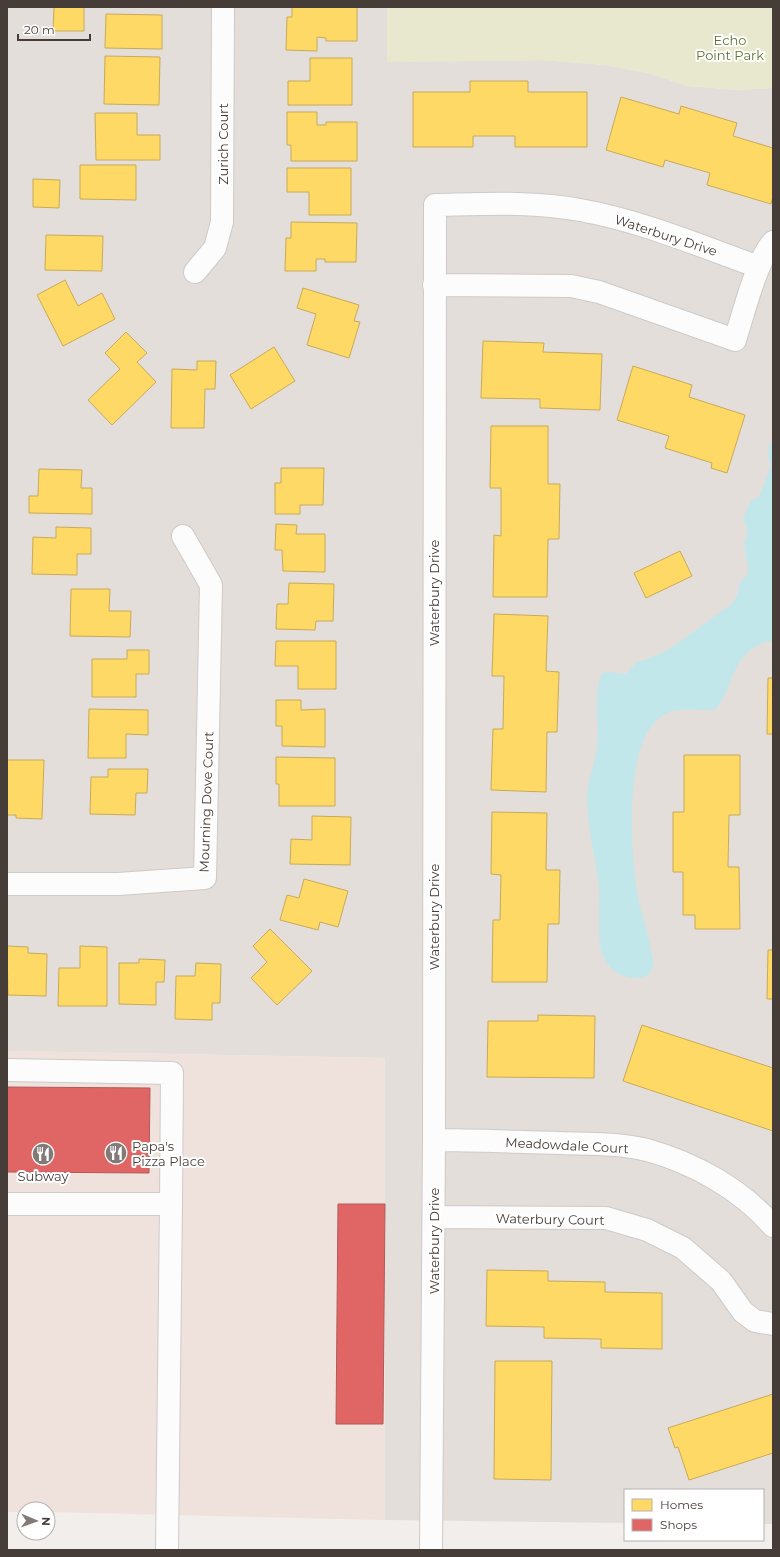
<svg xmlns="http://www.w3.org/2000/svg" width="780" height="1557" font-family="Montserrat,sans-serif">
<rect width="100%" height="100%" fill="#f1eeeb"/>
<path fill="#e4deda" d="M7,7H387V62L542,60L605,65L648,73L688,86L737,90L773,88V1524H763V1490H625V1523L385,1520V1058L7,1051L8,393L7,391Z"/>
<path fill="#efe2dd" d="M7,1051L385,1058V1520L48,1512V1509H24V1512H7Z"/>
<path fill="#e7e8ce" d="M387,7H773V88L737,90L688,86L648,73L605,65L542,60L387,62Z"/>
<path fill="#c1e7ea" d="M773,438V641C766,641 762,643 755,647C730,662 733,690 715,710C697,711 678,706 662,716C622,742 631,856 638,898C642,915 648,932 651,950C652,955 654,961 653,966C651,982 629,979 619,974C611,970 603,959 601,951C597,930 600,908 599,887C596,858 587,828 587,798C587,781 594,766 597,749C600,724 592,697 602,673L610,672L624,674L628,672L637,662L647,659L664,652L678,643L733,603L738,593L739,584L747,575L748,568L744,544L747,536V527L743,518L751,501L759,497L766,479L771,466L768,455L770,445Z"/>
<path fill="#ffd966" stroke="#c8aa58" d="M54,7H84V31H53Z
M292,7H357V41H326V38L317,37V51L286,50L287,17H292Z
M106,14L162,15V49L105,48Z
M105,56L160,57L159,105L104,104Z
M310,58H352V105H288V81H310Z
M470,81H528V92H587V147H515V136H473V147H413V92H470Z
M621,97L679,114L681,106L737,123L733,136L773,148V196L771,204L707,185L710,173L665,160L663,167L606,150Z
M287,112H317V125H326V122H357V161H291V145H287Z
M95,113H137V135H160V160H96Z
M80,165H136V200L80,199Z
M287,168H351V215H309V192H287Z
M33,179L60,180L59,208L33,207Z
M291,222L357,223L356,262H325V259H316V271H285L286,238H291Z
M46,235L103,236L102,271L45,270Z
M65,280L78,306L102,293L115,319L63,346L37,295Z
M303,288L359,305L354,321L360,322L349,358L307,345L316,314L297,308Z
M126,332L147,353L137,362L156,382L112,425L88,400L120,369L105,353Z
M483,341L544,343L543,352L602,354L600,410L540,408V399L481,398Z
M274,347L295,381L251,409L230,375Z
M197,361H216L215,389H205L204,428H171L172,369L197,370Z
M633,366L692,385L689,397L745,415L727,473L711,468L712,463L665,448L669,436L617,420Z
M491,426H548V484H560L559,539H548L547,597H493L494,535L501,536V488H490Z
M281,468H324L323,505H300V514H275V483H281Z
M39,469L82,470L81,488H92V514L29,513V496H38Z
M276,524L297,525L296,534H325V572L283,571L282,550H275Z
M56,527L91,528V554H77V575L32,574L33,537L56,538Z
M680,551L692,576L646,598L634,573Z
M289,583L334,584L333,621H316L315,630L276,629L277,604H288Z
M71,589H110L109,611H131L130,637L70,636Z
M494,614L548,616L546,671L559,672L557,732H547L546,792L491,790L493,729H503L504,676H492Z
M276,641H336V689H298V666H275Z
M127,650H149V674H136V697H92V659H127Z
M768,678H773V734H767Z
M276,700H301V710L325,709V747L282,746V726H276Z
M89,709L148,710V735L126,734V758H88Z
M684,755H740V815H729L728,867H739L740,929H695V915H683V872H673V812H684Z
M276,757L335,758V806H279V784H276Z
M7,760H44L42,819L16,818V815H7Z
M108,769H148L147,793H136L135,815L90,814L91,777H108Z
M492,812L547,813L546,870H560L559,924H548L547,982H492L493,920H500L501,875L491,874Z
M312,816L351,817L350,865L290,864L291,839L312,840Z
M304,879L348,891L338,927L320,922L318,930L280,920L287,895L299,898Z
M270,929L312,971L277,1005L251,978L267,962L253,946Z
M7,946L28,947V953L47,954L46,996L8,995Z
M80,946L107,947V1006H58L59,968H80Z
M768,950H773V999H767Z
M139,959L165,960L164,982H156V1005L119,1004V963H139Z
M196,963L221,964L220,1003H212V1020L175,1019L176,976H195Z
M538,1015L595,1016L594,1078L487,1077L488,1021H538Z
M642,1025L773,1068V1131L623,1081Z
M487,1270L548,1271V1281L605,1282V1292L662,1293V1349L601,1348V1339L544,1338V1327L486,1326Z
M495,1361H552L551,1480L494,1479Z
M773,1394V1453L689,1480L678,1447L675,1448L668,1428Z"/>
<path fill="#e06666" stroke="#b25958" d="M7,1087L150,1088L149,1173L7,1172Z
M338,1204H385L383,1424H336Z"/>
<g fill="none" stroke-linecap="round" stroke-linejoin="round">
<g stroke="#cdcac8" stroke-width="24">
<path id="minor" d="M195,272L215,248L222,222L223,7
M434,285L571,286L599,292L735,340C743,315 757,259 773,242
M7,884H118L205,878L211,585L183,536
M7,1070L172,1073L171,1204
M434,1140C476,1140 517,1142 559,1143C588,1144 618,1143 647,1150C694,1163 741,1189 773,1226
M7,1204H171L167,1550
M434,1217L606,1218L647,1230L683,1248L721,1281L743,1312L755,1321L773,1324
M431,1550L434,1140L435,205C483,204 533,201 580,210C642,221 700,246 759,267"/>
</g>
<use href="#minor" stroke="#fdfcfc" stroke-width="22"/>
</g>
<defs>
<g id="restaurant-disc" transform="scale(1.15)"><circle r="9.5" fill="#827a77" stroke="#fff"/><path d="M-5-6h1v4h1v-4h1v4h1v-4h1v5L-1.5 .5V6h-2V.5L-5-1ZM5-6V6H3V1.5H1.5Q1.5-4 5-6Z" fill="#fff"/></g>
</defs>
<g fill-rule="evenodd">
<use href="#restaurant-disc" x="116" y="1153"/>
<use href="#restaurant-disc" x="43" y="1154"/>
</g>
<g text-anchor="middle" stroke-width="4" stroke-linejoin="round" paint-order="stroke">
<g font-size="13" fill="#5f7231" stroke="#fff">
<text x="730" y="45">Echo<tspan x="730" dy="15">Point Park</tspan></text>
</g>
<g font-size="13" fill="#463c38" stroke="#fff">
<text transform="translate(223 144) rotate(-90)" y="5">Zurich Court</text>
<text transform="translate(666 235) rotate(18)" y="5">Waterbury Drive</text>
<text transform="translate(434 593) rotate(-90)" y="5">Waterbury Drive</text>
<text transform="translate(206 802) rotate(-88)" y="5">Mourning Dove Court</text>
<text transform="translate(434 917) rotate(-90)" y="5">Waterbury Drive</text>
<text transform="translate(567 1145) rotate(3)" y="5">Meadowdale Court</text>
<text transform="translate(550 1219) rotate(1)" y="5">Waterbury Court</text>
<text transform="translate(434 1241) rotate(-90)" y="5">Waterbury Drive</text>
</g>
<g font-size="13" fill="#463c38" stroke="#fff" text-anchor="start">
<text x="132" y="1151">Papa's<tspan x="132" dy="15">Pizza Place</tspan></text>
<text x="43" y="1181" text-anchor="middle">Subway</text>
</g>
</g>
<rect width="780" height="1557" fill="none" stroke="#463c38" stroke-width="16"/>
<rect x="624" y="1489" width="140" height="52" fill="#ffffff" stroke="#b5b1af"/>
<rect x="632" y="1499" width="20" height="12" fill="#ffd966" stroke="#b5b1af"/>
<text x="660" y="1509" font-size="12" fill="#463c38">Homes</text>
<rect x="632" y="1519" width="20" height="12" fill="#e06666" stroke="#b5b1af"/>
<text x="660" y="1529" font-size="12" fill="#463c38">Shops</text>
<g transform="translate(36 1521) rotate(92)"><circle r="19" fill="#ffffff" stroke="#b5b1af"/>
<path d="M0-3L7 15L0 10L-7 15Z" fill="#827a77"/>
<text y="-6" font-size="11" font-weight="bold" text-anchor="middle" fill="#463c38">N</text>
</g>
<path d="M18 34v6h72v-6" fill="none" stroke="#463c38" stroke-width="2"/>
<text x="24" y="34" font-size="12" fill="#463c38" stroke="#ffffff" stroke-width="3" paint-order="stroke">20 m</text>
</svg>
